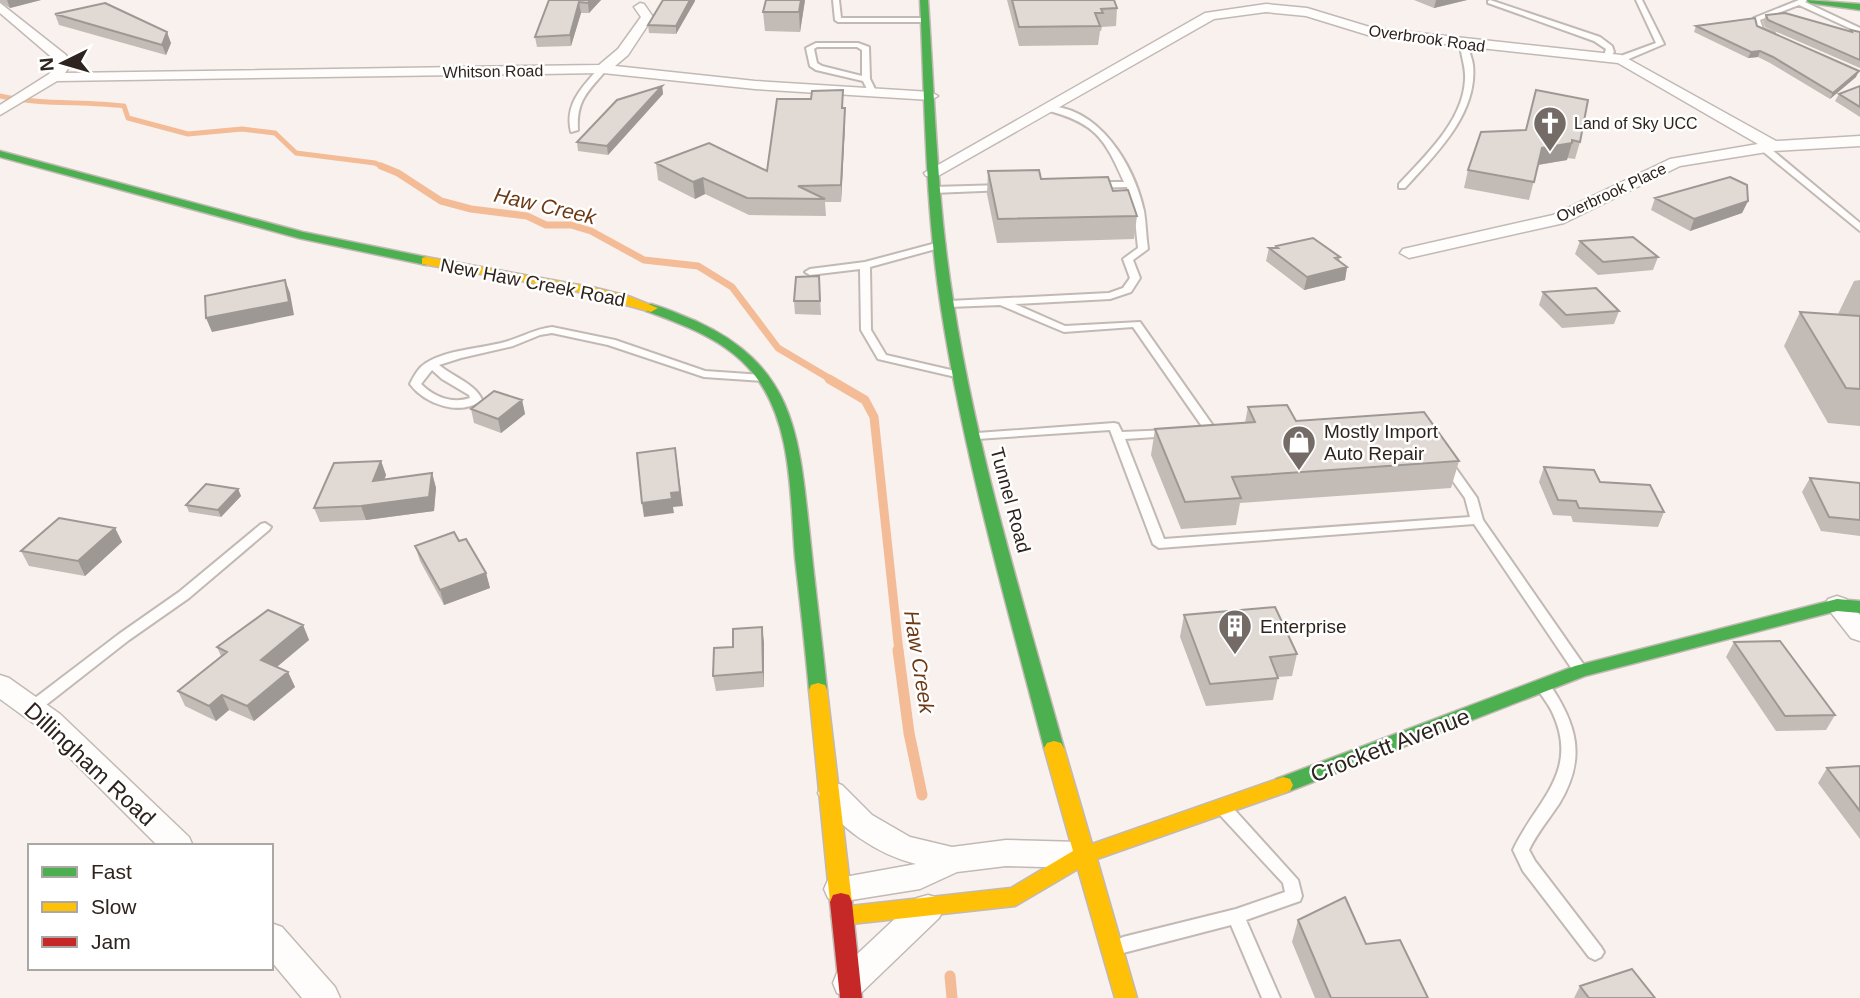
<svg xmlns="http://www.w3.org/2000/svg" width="1860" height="998" font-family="Arial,sans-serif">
<rect width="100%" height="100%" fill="#f8f1ed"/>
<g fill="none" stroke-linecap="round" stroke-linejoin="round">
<path stroke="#f4bb97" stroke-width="5" d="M0,96C41,105 83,101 124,106L128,118L188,134L242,129L275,133L296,153L375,163L385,168"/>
<path stroke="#f4bb97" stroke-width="7" d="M381,166L398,173L441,201L471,209L527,216L546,225H571L591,231L644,260L698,266L732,287L778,348L832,380"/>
<path stroke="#f4bb97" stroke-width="9" d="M829,379L865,400L874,417L899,652"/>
<path stroke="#f4bb97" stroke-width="11" d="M898,650L909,733L922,795
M950,976L952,998"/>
<g stroke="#c2b9b4" stroke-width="4">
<path id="lane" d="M833,0H839L841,18H924L927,20L924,22H838L835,20Z
M1490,0L1600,37L1612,46L1614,52L1609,59H1603L1606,49L1594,41L1488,3V1Z
M1636,0H1642L1664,44L1624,61H1618V57L1656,43Z
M1799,0H1808L1805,2L1860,28V33L1799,5L1760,20L1763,29L1774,33V37L1758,31L1754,18Z
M1460,42L1467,44C1469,51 1472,58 1473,65C1478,114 1435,155 1405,188H1399V184C1425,156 1463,121 1465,80C1466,66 1460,54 1460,42Z
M816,43H858L869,47L870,79L877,93L876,95H870L863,81L816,70L810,66L806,48ZM817,47H857L862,50V76L822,66L817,63L814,49Z
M600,67L607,69C589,91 576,99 578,130L571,132C564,104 583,86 600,67Z
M1046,106C1099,106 1134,165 1144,211C1146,223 1146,236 1148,249L1133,260L1140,278L1131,292L1110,299L1015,304L1065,326L1140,322L1216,430L1214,432H1206L1133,327L1064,332L1000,305L949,307L944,304L949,301L1109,293L1123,288L1130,278L1123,259L1138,248L1134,210L1127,187L1094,188L1090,185L1094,182H1124C1104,137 1095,123 1046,110Z
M1760,145H1766L1860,223V231L1760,149Z
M1003,185L1006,186V190L933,193L929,190L933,187Z
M940,242L945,245L943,247L870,267L871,330L886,355L964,373L965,375L960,378L878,359L861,330L860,269L810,275L805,272L810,269L865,262Z
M552,327L615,340L705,371L763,375L768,378L763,381L704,377L608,345L552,333L540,335L513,346L461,358L439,365C452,376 477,385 482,400C460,417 425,404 410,384C414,376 418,368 426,363C449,349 480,349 505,342C522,337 535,329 552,327ZM432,370L442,379L469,395L470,398C452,404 434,397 421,384Z
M1114,423L1118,424L1122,432L1171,430L1177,433L1171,436L1125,439L1164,539L1470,517L1465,498L1440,463L1442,460H1450L1477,498L1483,520L1588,671L1586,675H1576L1474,524L1159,548L1153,544L1110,430L977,439L971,436L977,433Z
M265,523L271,527L269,530L189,598L129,640L37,712L32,713L27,712L25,708L27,704L119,634L179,592L261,524Z
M1543,681L1548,682C1577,724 1587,758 1559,804C1549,819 1537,833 1529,850L1535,861L1601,947L1604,952L1601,957L1595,960L1589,957L1523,871L1513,850C1535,802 1580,773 1553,714C1549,704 1541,696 1536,686L1538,682Z
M1226,805L1232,807L1298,880L1302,896L1300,901L1246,920L1280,998H1262L1231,925L1123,953L1117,950L1114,945L1117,940L1123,937L1236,909L1285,892L1283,883L1220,815L1218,811L1220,807Z"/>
</g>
<g stroke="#c2b9b4" stroke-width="3">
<path id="street" d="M0,3L66,55L70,66L65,73L599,65L618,49L641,17L634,7L640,3L644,4L653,17L628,55L615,66L755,81L931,92L938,96L931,100L755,89L603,73L57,81L0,115V105L49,74L56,66L55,60L0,13Z
M1266,4L1307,8L1373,28L1621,55L1776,141L1860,136V146L1773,151L1680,166L1564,223L1409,258L1400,253L1403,249L1553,215L1670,159L1758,144L1618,63L1371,36L1306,16L1266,12L1214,19L938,176H926L924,173L1205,13Z
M1837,596L1846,599L1860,615V641L1851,638L1825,605L1828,599Z
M0,675L9,678L60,714L189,837L193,846H158L40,728L0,699Z
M832,782L842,785L872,815L910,837L952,847L1006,840L1079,842L1090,846L1094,855L1090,864L1079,868L1006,866L957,872L920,889L839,902L828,898L824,889L828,880L916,864C879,855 835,827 818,793L822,785Z
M928,895L939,898L944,908L939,918L861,993L849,998L837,993L833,983L837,973L917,898Z
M271,923L282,927L335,987L340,998H302L271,961Z"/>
</g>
<g stroke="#c2b9b4" stroke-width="3">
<path id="fast" d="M920,0H928C935,102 937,205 954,306C978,456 1023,602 1064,748L1061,753L1054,755L1047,753L1044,748C1006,602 964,457 941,308C925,206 925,102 920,0Z
M1806,0L1860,4V10L1810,3Z
M0,151L303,232L426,257L432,261L426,265L298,238L0,157Z
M651,304C666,308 681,315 696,321C797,367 799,438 810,537C815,588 822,639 827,690L825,695L818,697L811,695L809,690C805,646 800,601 795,557C790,497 793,421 752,372C726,340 684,325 646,311V305Z
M1837,599L1860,601V613L1837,611L1585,676L1290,791L1283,793L1276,791L1273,785L1276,779L1575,666Z"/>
</g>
<g stroke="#c2b9b4" stroke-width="3">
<path id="slow" d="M426,257L596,288L628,296L658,308L651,312L568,289L422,264V258Z
M818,683L825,685L827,690L852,902L850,906L1011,888L1073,851L1044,748L1047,743L1054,741L1061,743L1064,748L1092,844L1283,777L1290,779L1293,785L1290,791L1097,859L1137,998H1115L1078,869L1015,906L842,925L834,923L831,916L835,909L830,902L809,690L811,685Z"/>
</g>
<g stroke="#c2b9b4" stroke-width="3">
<path id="jam" d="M841,893L849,895L852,902L862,998H840L830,902L833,895Z"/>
</g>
<use href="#lane" fill="#fefdfc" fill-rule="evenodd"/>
<use href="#street" fill="#fefdfc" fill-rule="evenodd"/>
<use href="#fast" fill="#4caf50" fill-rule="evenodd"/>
<use href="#slow" fill="#ffc107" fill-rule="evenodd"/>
<use href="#jam" fill="#c62828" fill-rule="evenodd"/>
</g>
<path fill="#c2bbb6" d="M0,0H41L10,8L0,2Z
M549,0H601L589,13H581L571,46L537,47L535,37Z
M766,0H805L800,32L765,31L763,12Z
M1007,0H1114L1117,8L1116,26L1102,27L1101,31H1100L1098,45L1019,46Z
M1414,0H1467L1434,8Z
M695,1L676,34L649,33L648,25Z
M55,14L171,43L166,55L59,25Z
M1766,15L1851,32V30L1860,32V68L1765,27L1763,22Z
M1696,26H1757L1856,77L1830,99L1770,63L1758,57L1748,58L1694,32Z
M662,86L663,94L608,155L578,151L577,142Z
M1860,86V117L1835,101L1839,94Z
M1536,90L1580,142L1575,159L1567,158V160L1538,165L1529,200L1464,188L1468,170L1525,131Z
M843,108H845V124L841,202H825L826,216L749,215L705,194L695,199L658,180L656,163L767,171Z
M988,171L1113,191L1137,216L1134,239L997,243L987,194Z
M1655,198L1748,201L1742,213L1690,231L1651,210Z
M1580,241L1658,257L1653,270L1598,275L1575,254Z
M1276,246L1340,257L1339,261L1347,267L1345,280L1304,290L1266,261L1269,248H1275Z
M819,276L821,315L795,314L794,301Z
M1860,280V426L1828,423L1784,346L1800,312L1838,314L1854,281Z
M1543,292L1619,311L1614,324L1562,328L1539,305Z
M522,400L525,414L501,433L474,423L471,409Z
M1248,407L1296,421L1459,461L1451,488L1240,503L1236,525L1181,529L1151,455L1155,429L1245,423Z
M381,461L386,475L384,480L432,473L436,488L434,511L366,520L320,522L314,508Z
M1544,467L1600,482L1664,512L1658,527L1573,522L1571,516L1553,515L1539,482Z
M1810,478L1860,483V536L1821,531L1802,492Z
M238,489L241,496L221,517L189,512L186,505Z
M115,528L122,542L85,576L29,566L21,551Z
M459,541L486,573L490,588L444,605L420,561L415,546Z
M1184,615L1297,654L1292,676L1278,677L1273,700L1206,706L1180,637Z
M303,625L309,640L277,667L288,672L295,687L254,721L229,710L216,721L185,706L178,691L221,656L217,647Z
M764,642V687L716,691L713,676L733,647Z
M1734,642L1835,715L1826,730L1776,731L1726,657Z
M1860,766V839L1818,783L1827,768Z
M1298,920L1366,944L1428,998H1315L1292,942Z
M1580,986L1655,998H1574Z"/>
<path fill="#9e9894" d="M7,0H41L10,8Z
M590,0H601L589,13L588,3Z
M690,0H695V1L676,34V26Z
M801,0H805L800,32L799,12Z
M1436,0H1467L1434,8Z
M579,2L581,13L571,46L570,35Z
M167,32L171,43L166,55L162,45Z
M1760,51L1758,57L1748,58L1751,52Z
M1859,71L1856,77L1830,99L1833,93Z
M662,86L663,94L608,155L607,146Z
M845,108V124L841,202V185Z
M1572,143L1567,160L1537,165L1542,148Z
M703,178L705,194L695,199L693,182Z
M1748,201L1742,213L1690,231L1694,219Z
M1347,267L1345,280L1304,290L1307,277Z
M285,280L290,293L294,315L212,332L206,318Z
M522,400L525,414L501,433L498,419Z
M675,448L683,506L673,507L674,513L644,517L642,503L671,493Z
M381,461L386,475L378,496L373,481Z
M432,473L436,488L434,511L366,520L361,506Z
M238,489L241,496L221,517L218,510Z
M115,528L122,542L85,576L78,561Z
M486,573L490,588L444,605L440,590Z
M303,625L309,640L267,675L261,660Z
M762,627L764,642V687L763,672Z
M288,672L295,687L254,721L247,706Z
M222,695L229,710L216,721L209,706Z"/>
<path fill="#e1d9d4" stroke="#9e9894" stroke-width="2" d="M549,0H590L588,3L579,2L570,35L535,37Z
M663,0H690L676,26L648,25Z
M766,0H801L799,12H763Z
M1012,0H1114L1117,8L1101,9L1103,13H1095L1100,26L1019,27Z
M105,3L167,32L162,45L55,14Z
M1785,13L1852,32L1851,30L1860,32V60L1768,20L1766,15Z
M1755,18L1757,26L1859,71L1833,93L1773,57L1760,51L1751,52L1696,26Z
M662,86L607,146L577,142L617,100Z
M1860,86V107L1839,94Z
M843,90L842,108H845L841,185L798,186L825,199L747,198L703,178L693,182L656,163L709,143L767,171L777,99H811L812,91Z
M1536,90L1588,100L1580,142L1572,140V143L1542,148L1534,182L1468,170L1481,132L1526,130Z
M1039,170L1041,179L1108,177L1113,191L1128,190L1137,216L998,219L988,171Z
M1730,177L1747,185L1748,201L1694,219L1655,198Z
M1633,237L1658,257L1603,262L1580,241Z
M1313,238L1340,257L1335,258L1347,267L1307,277L1269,248H1278L1276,246Z
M819,276L820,301H794L796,277Z
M285,280L289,302L206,318L205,296Z
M1596,288L1619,311L1566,315L1543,292Z
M1800,312L1860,316V389L1846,388Z
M494,391L522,400L498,419L471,409Z
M1287,405L1296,421L1424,412L1459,461L1232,477L1241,498L1185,502L1155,429L1255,422L1248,407Z
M675,448L680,492L671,493L672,499L642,503L637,453Z
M381,461L373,481L432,473L429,497L361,506L314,508L334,463Z
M1544,467L1594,470L1600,482L1650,485L1664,512L1579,508L1576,501L1558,500Z
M1810,478L1860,483V520L1829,517Z
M206,484L238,489L218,510L186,505Z
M59,518L115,528L78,561L21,551Z
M454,532L459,541L466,539L486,573L440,590L415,546Z
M1275,607L1297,654L1270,657L1278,678L1210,684L1184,615Z
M268,610L303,625L261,660L288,672L247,706L222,695L209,706L178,691L227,652L217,647Z
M762,627L763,672L713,676L714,648L733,647V629Z
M1780,641L1835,715L1785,716L1734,642Z
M1860,766V811L1827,768Z
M1345,897L1366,944L1400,940L1428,998H1331L1298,920Z
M1632,969L1655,998H1589L1580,986Z"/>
<defs>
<g id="church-pin" transform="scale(1.75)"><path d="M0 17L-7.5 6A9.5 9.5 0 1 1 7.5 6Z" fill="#756b66" stroke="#fff"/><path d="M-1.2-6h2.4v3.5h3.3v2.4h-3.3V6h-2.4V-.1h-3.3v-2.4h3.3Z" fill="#fff"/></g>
<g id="shop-pin" transform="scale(1.75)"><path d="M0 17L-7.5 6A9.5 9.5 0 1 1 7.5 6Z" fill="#756b66" stroke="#fff"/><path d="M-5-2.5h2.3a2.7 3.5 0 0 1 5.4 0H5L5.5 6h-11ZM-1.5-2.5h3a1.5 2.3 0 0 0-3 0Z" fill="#fff"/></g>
<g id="building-pin" transform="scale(1.75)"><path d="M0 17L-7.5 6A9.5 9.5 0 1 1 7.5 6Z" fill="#756b66" stroke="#fff"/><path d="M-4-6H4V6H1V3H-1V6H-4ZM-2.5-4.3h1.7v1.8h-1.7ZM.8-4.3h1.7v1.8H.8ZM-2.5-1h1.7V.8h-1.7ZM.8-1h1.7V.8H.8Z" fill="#fff"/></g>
</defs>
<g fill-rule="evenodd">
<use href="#church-pin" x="1550" y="123"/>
<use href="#shop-pin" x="1299" y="442"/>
<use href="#building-pin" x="1235" y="626"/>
</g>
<g text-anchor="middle" stroke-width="5" stroke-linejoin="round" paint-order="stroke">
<g font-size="16" fill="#2e231d" stroke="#fff">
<text transform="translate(1427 38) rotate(8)" y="6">Overbrook Road</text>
<text transform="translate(493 71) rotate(-1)" y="6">Whitson Road</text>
<text transform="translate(1611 192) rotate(-25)" y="6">Overbrook Place</text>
</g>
<g font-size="16" fill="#2e231d" stroke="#fff" text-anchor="start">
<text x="1574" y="129">Land of Sky UCC</text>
</g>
<g font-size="19" fill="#2e231d" stroke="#fff">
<text transform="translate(533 282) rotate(11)" y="7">New Haw Creek Road</text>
<text transform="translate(1011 500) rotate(75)" y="7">Tunnel Road</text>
</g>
<g font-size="19" fill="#2e231d" stroke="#fff" text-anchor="start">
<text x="1324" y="438">Mostly Import<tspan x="1324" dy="22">Auto Repair</tspan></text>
<text x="1260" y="633">Enterprise</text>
</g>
<g font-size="21" font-style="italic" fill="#6c3914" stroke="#fff">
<text transform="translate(545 206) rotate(13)" y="7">Haw Creek</text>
<text transform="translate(919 662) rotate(81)" y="7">Haw Creek</text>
</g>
<g font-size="23" fill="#2e231d" stroke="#fff">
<text transform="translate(1390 745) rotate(-21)" y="8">Crockett Avenue</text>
<text transform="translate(90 764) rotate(43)" y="8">Dillingham Road</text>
</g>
</g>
<rect x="28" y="844" width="245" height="126" fill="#ffffff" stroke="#aba7a5" stroke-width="2"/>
<rect x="42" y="867" width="35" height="10" fill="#4caf50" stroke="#aba7a5" stroke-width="2"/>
<text x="91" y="879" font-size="21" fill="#2e231d">Fast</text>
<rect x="42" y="902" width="35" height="10" fill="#ffc107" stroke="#aba7a5" stroke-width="2"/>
<text x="91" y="914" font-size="21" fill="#2e231d">Slow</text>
<rect x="42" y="937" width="35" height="10" fill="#c62828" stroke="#aba7a5" stroke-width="2"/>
<text x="91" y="949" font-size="21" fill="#2e231d">Jam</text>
<g transform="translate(63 63) rotate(265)" stroke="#ffffff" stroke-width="5" paint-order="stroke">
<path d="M0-5L12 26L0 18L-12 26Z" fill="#2e231d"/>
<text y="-10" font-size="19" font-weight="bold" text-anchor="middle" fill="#2e231d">N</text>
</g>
</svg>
